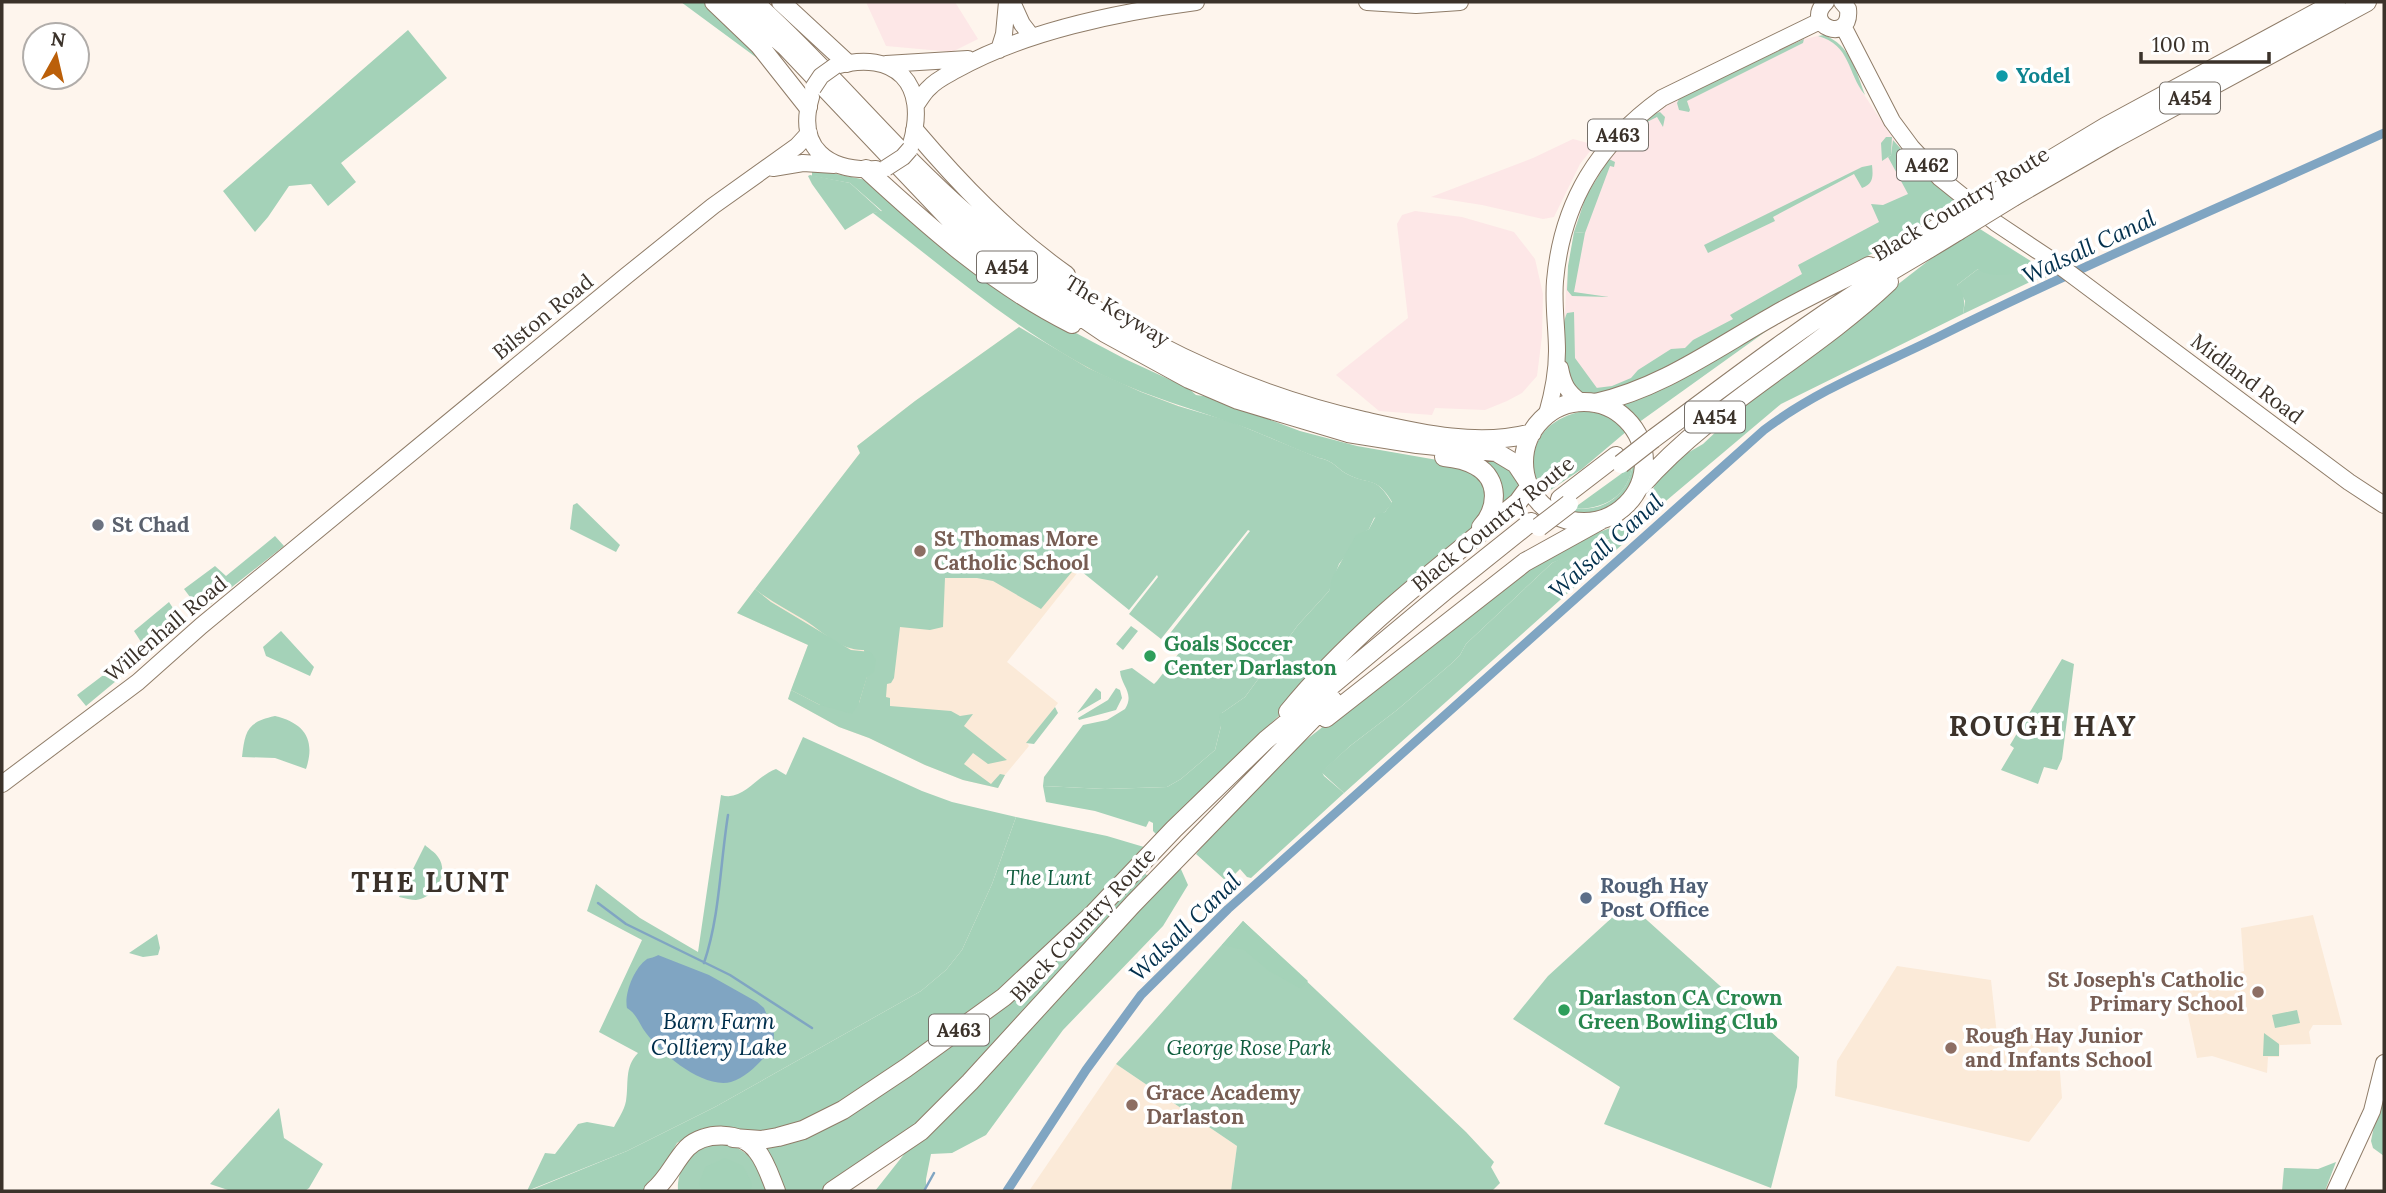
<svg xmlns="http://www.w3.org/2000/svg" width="2386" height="1193" font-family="Lora,serif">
<rect width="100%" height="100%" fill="#fef5ed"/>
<path fill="#fde7e7" d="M866,2H955L978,39L952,52L886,46Z
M1818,36L1829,40L1844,51L1863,93L1892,137L1924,180L1945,196L1667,365L1605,391L1588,390L1564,346L1566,287L1574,232L1582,207L1603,166L1630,133L1683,94L1804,39Z
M1573,139L1595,145L1580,164L1554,217L1543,219L1482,205L1431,197L1533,158Z
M1415,211L1462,217L1514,232L1535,259L1543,294L1542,336L1537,376L1522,393L1507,401L1485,410L1435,408L1432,415L1379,411L1336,375L1408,318L1397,224L1402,215Z"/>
<path fill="#fbead8" d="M1019,327L1046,344L1141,392L1187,409L1076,567L1078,572L1007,662L1058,703L1027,743L1029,746L1005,775L998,788L963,780L925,765L869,738L839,727L788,699L808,645L737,613L860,453L857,446L915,401Z
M2313,915L2342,1025H2313L2309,1032L2311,1044L2280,1045L2279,1057H2268L2267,1073L2212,1056L2197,1058L2182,987L2244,971L2241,928Z
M1897,966L1991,980L1997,1035L2057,1034L2062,1098L2029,1142L1835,1096L1837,1061Z
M1116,1064L1237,1146L1231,1191H1029Z"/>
<path fill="#a6d2b9" d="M1824,35C1850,45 1856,70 1865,95C1847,73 1851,45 1818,36Z
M1804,39L1803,43L1687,101L1690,110L1689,112L1679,110L1677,103L1680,97Z
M1660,112L1665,117L1663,127L1657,117L1643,124L1647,134L1630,143L1631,147L1622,142C1633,131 1645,115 1660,112Z
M1886,137H1892L1891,155L1882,161L1881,143Z
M1609,159L1615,162L1614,167L1610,166L1585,233L1574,232L1586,196Z
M810,175L850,183L882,212L873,213L845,230L812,184L808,176Z
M2037,265L2052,276L2032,281L1963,314L1965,301L1957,285L1978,269C1997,274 2018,276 2037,265Z
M1574,312L1575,358L1602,395C1594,396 1582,395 1576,389C1563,375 1559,329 1567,313Z
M1790,314L1638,423L1625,412L1609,404Z
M1019,327L1088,368L1141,392L1178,406L1232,422L1319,458C1334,461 1335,467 1347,474C1370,486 1375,474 1392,503L1385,512L1374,518L1369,529L1363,533L1339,564L1329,591L1298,625L1245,697L1222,713L1221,726L1215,750L1181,779L1167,787L1105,789L1043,786L1044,777L1083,725L1107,720L1125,709C1135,693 1121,686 1120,671L1132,668L1154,684L1157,681L1179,653L1164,641L1250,531L1248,530L1161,639L1129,614L1158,577L1157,575L1129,610L1076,567L1041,609L993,581L977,578H945L943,627L930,630L900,627L894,678L891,683L887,684L886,697L890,698V706L951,711L960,716L973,714L964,726L1007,760L988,764L973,753L964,764L991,784L1000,774L1005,775L998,788L963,780L925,765L869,738L839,727L788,699L791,690L820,705L859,703L867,676L864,650C842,651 824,633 806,621C788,610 771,602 755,589L860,453L857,446L915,401Z
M1640,459C1641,499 1604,523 1567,514L1574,508C1596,511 1616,503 1627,483C1633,471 1629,468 1640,459Z
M577,503L620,545L616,552L570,529L573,505Z
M275,536L284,546L203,610L199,609L184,589L215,566L226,576Z
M1613,538L1621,539L1625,542L1344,793L1321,772L1350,746L1397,710L1452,663L1460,655L1466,644L1552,563L1577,550Z
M169,602L182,622L181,627L86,706L77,695L143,645L134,631Z
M1131,626L1138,631L1123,650L1116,644Z
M2062,659L2074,664L2062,759L2057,770L2044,767L2038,784L2001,770L2014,748L2010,745Z
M1096,688L1101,692V699L1077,713Z
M1116,688L1120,690L1122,698L1116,710L1079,720L1078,718L1108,700Z
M1055,707L1058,713L1034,744L1026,743Z
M275,716C304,723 316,739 306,769L275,758L242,757C245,731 247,722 275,716Z
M803,737L922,791L952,802L1016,817L992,884L962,950L946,970L921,991L715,1107L627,1151L527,1191L545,1153L555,1154L578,1124L587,1122L614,1127C618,1119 624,1111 626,1101C629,1084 624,1067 638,1053L599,1032L642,940L587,911L596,884L640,918L698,952L721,795C743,802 756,776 776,769L786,775Z
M425,845C429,849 435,852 438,857C450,873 435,898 416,900C411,900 405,898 399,897Z
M1142,871L1150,878L1049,990L908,1132L824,1191H786L765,1148Z
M1628,903L1799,1057L1797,1087L1771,1188L1604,1124L1620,1087L1513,1019L1548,976Z
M1243,921L1466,1132L1494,1162L1491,1167L1500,1183L1492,1191H1231L1237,1146L1116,1064Z
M157,934L160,948L158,955L143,957L129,953Z
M2297,1010L2300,1023L2275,1028L2272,1015Z
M2264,1033L2279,1044V1056H2263Z
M2384,1077V1156L2373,1148L2371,1141Z
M279,1108L284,1138L323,1164L309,1188L305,1191H231L210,1184Z
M722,1142C753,1152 755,1162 768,1191H678C677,1176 684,1154 699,1148C706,1145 714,1144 722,1142Z
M2336,1162L2325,1191H2282L2284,1168L2318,1169Z"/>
<path fill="#a4d2b8" d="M681,2H705L761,61Z
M408,30L447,78L341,163L356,182L328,206L311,184L289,186L268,217L255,232L223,191Z
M1893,140L1917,167L1959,203L1692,358L1602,395L1596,388L1612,386L1631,378L1638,370L1671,349L1685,348L1693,340L1733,319L1730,315L1802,274L1798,265L1879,222L1871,204L1883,205L1908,194L1888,157L1891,155Z
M1872,165C1873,175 1874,184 1862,188L1854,174L1773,217L1775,221L1708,253L1704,245L1862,167Z
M812,169L866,180L1059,324L1125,359L1188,388L1196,395L1210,397L1300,431L1357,446L1466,465L1487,485L1483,520C1374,624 1265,729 1156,834L1153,831V823L1149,821L1146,827L1095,811L1046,802L1043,786L1105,789L1167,787L1181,779L1215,750L1221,726L1219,715L1245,697L1298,625L1329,591L1332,578L1356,535L1369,529L1377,514L1385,512L1392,502C1376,475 1369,486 1347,474C1335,467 1334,461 1319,458C1289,447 1260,432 1229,422C1177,404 1124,389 1076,361C1003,319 939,264 873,213L882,211L850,183L812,176Z
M1980,229L2037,265C2022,274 1991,280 1978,269L1957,285C1965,294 1965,302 1963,314L1781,404L1660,506L1625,542C1619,537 1613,538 1605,540L1552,563L1466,644L1460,655L1452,663L1397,710L1350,746L1322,772L1324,776L1344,793L1251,878L1247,877L1240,869L1230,879L1238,887L1235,889L1196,854L1226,818L1288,754L1521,572L1581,539L1626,522L1644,507L1655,485L1672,462L1703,444L1752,398L1942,250Z
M1574,232L1585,233L1574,292L1609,297L1572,296L1567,290L1568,266Z
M1585,411L1608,415L1627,431L1582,469L1543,495C1520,454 1540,418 1585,411Z
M1491,456L1507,462L1519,482L1518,488L1512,495L1498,509L1476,460Z
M1632,466C1629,496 1602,511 1574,508Z
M755,589L771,602L851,650L871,652L876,660L874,672L867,677L859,703L852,714L820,705L791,690L808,645L737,613Z
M281,631L314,667L310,676L266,656L263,647Z
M1016,817L1107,836L1144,847L1102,894L988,1001L825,1114L764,1133L727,1127L703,1128L677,1143L657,1179L643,1191H529L627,1151L715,1107L921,991L946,970L962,950L992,884Z
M1180,867L1188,885L1163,926L1063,1030L986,1135L952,1153L931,1154L926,1179V1191H875L905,1153L981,1080Z
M1243,921L1308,981L1301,989L1269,971L1244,950L1222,945Z
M725,1158L743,1166L752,1183L751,1191H702L699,1184L705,1167Z"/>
<path fill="#80a5c2" d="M658,955L709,975L757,1002L764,1008L771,1025L774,1034L773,1048C761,1061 748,1077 731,1082C703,1089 662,1054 646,1033C639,1024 637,1014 627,1008C624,994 634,968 647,959C647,959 658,956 658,955Z"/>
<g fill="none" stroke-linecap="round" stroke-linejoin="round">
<path stroke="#80a5c2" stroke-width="2.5" d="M598,903L626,924L730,975L812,1028
M704,963C720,915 720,865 728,815
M924,1191L934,1173"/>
<path stroke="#80a5c2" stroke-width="9" d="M1007,1191L1086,1070L1141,995L1228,909L1764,430C1817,390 1877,367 1936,338C2083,265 2235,201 2384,133"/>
<g stroke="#8f7c68" stroke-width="18">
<path id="major" d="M1012,2L1022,24L1032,37
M1367,2L1416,5L1460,2
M1826,2C1801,26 1852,45 1848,9L1842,2
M1843,26L1892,121L1912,148L1940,178L1996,223L2056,263L2349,482L2384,505
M999,50L1004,34L1007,2
M886,64L968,59
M835,66C896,49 929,84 911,144
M811,97C796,148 828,172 876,169
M916,105C920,100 924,92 929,88C936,80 947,75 956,70C1023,32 1119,12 1196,2
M773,168L803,163L834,165
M1560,368C1563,384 1567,392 1581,402
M1547,414C1553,393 1557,373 1557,351C1557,328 1553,304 1555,281C1562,202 1598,144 1662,98L1820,21
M2,784L138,682L201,626L626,276L713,206L797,146L809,133
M2335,1191L2372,1111L2384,1063"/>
</g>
<g stroke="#8f7c68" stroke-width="20">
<path id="highway" d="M714,2L759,45L808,107
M734,2L786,47L954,224L987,253L1105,333L1189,379L1238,400L1348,433L1417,444L1496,452L1516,464L1526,479
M754,2C829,69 892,149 968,215C1079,313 1220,389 1364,421C1417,433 1478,448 1532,433
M781,2L847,63
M915,131C960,184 1008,234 1066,275
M866,169C930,228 994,285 1072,324
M2005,187L2105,127L2336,2
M2015,196L2114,139L2367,2
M1860,279L1903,249L1948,221
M1524 462a60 60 0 1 1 120 0a60 60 0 1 1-120 0Z
M1595,403C1660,389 1716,348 1773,316C1804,298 1837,283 1869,266
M1653,439C1723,387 1793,333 1867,286C1897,267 1928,250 1958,231
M1444,457C1454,458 1466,460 1476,466C1500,479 1498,509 1481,527
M1641,486C1712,405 1811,356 1889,282
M1560,499L1616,456
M1288,712C1353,632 1438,568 1518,502L1529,487
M1326,718L1525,562L1601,520
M733,1138L761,1140L778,1137L803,1130L843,1110L906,1068L1004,997L1094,913L1174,829L1266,740L1446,590L1531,522
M653,1191C668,1179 674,1162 687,1148C704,1131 742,1131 757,1151C766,1162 771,1179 776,1191
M832,1191L921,1131L970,1082L1133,904L1332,699"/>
</g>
<use href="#major" stroke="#fff" stroke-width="16"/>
<use href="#highway" stroke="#fff" stroke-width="18"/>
<g stroke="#8f7c68" stroke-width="18" stroke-linecap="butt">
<path id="major-bridge" d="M813,88L821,76L835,66
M886,168L903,157L910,149"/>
</g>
<g stroke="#8f7c68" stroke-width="20" stroke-linecap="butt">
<path id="highway-bridge" d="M1948,221L2005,187
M1958,231L2015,196
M1621,464L1653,439
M1539,527L1569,504"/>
</g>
<use href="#major-bridge" stroke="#fff" stroke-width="16"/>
<use href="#highway-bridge" stroke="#fff" stroke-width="18"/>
</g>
<circle fill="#0f9aa8" stroke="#fff" stroke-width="2.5" cx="2002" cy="76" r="7"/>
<circle fill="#6b7280" stroke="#fff" stroke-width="2.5" cx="98" cy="525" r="7"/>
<g fill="#8d6e63" stroke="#fff" stroke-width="2.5">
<circle cx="920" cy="551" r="7"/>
<circle cx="2258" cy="992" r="7"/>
<circle cx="1951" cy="1048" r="7"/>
<circle cx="1132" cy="1105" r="7"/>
</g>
<g fill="#2e9e5b" stroke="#fff" stroke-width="2.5">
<circle cx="1150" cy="656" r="7"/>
<circle cx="1564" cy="1010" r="7"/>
</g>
<circle fill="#5c6f8a" stroke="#fff" stroke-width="2.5" cx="1586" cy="898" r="7"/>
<g text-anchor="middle" stroke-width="7" stroke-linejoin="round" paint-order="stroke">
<g fill="#fff" stroke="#76706a" stroke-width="2">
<rect x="2160" y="82.5" width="60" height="31" rx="5"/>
<rect x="1588" y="119.5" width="60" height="31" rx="5"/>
<rect x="1897" y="149.5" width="60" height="31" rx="5"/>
<rect x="977" y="251.5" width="60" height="31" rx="5"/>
<rect x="1685" y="401.5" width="60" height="31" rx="5"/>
<rect x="929" y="1014.5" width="60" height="31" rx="5"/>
</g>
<g font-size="19" font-weight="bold" fill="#3b322a">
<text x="2190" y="105">A454</text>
<text x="1618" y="142">A463</text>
<text x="1927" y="172">A462</text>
<text x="1007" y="274">A454</text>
<text x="1715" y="424">A454</text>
<text x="959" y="1037">A463</text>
</g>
<g font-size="21" font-weight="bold" fill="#0d838f" stroke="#fff" text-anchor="start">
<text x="2016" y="83">Yodel</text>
</g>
<g font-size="21" fill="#3b322a" stroke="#fff">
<text transform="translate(1961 204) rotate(-31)" y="7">Black Country Route</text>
<text transform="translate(1117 311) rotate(31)" y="7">The Keyway</text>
<text transform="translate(543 317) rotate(-39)" y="7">Bilston Road</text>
<text transform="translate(2247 379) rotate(37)" y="7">Midland Road</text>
<text transform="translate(1493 524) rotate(-39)" y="7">Black Country Route</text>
<text transform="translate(166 629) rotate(-40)" y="7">Willenhall Road</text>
<text transform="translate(1083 925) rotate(-47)" y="7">Black Country Route</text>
</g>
<g font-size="21" font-weight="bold" fill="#5b616d" stroke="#fff" text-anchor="start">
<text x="112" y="532">St Chad</text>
</g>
<g font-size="21" font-weight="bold" fill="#785e54" stroke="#fff" text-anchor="start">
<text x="934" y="546">St Thomas More<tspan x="934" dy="24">Catholic School</tspan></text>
<text x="2244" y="987" text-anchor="end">St Joseph's Catholic<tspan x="2244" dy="24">Primary School</tspan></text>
<text x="1965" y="1043">Rough Hay Junior<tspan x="1965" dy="24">and Infants School</tspan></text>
<text x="1146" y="1100">Grace Academy<tspan x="1146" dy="24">Darlaston</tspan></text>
</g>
<g font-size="21" font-weight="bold" fill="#27864d" stroke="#fff" text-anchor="start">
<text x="1164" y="651">Goals Soccer<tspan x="1164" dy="24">Center Darlaston</tspan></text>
<text x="1578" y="1005">Darlaston CA Crown<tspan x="1578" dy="24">Green Bowling Club</tspan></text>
</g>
<g font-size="21" font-style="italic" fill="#115e3f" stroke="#fff">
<text x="1049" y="885">The Lunt</text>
<text x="1249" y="1055">George Rose Park</text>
</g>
<g font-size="21" font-weight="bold" fill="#4e5e75" stroke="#fff" text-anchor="start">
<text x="1600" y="893">Rough Hay<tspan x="1600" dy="24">Post Office</tspan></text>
</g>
<g font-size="23" font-style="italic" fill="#002f4c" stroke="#fff">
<text transform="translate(2089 247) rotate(-25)" y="8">Walsall Canal</text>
<text transform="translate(1606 546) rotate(-42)" y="8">Walsall Canal</text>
<text transform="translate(1185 927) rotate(-44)" y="8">Walsall Canal</text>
<text x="719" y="1029">Barn Farm<tspan x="719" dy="26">Colliery Lake</tspan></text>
</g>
<g font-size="28" font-weight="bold" letter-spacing="2" fill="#3b322a" stroke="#fff">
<text x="2043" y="736">ROUGH HAY</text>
<text x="431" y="892">THE LUNT</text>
</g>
</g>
<rect width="2386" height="1193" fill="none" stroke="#3b322a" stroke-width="7"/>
<g transform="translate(56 56) rotate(8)"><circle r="33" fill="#ffffff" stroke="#b1adaa" stroke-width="2"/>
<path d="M0-5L12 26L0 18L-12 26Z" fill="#bb5f09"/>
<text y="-10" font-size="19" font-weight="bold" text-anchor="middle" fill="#3b322a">N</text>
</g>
<path d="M2141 52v10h128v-10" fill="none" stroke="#3b322a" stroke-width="3.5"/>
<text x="2152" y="52" font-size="21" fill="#3b322a" stroke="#ffffff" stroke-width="5" paint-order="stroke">100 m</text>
</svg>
